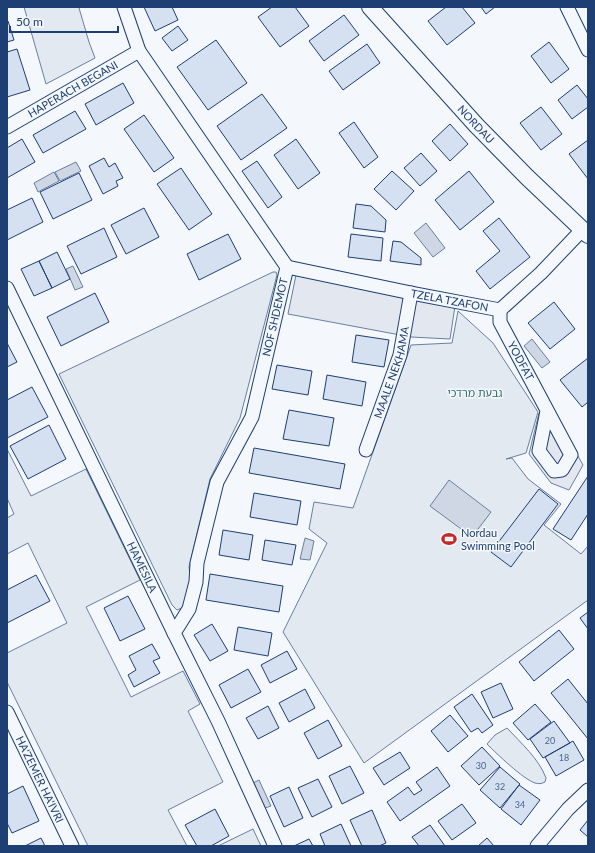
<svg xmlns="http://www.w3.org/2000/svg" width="595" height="853" font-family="Lato,'Noto Sans Hebrew',sans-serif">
<rect width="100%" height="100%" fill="#f4f7fb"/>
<path fill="#e3e9f0" stroke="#687fa3" d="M24,7H80L79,8L89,42L95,58L46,84Z
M273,272H276L277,275L240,418L210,479L189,567L191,584L182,608L177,610L172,605L59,374Z
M458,311L493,343L538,412L526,453L506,459L512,458L528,479L561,504L544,525L581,554L588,546V600L364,763L283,632L327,543L309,529L314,502L353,508L411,345L452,343Z
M7,449L31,496L86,469L140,580L86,607L131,697L183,671L200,704L188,711L223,782L168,810L187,846H88L7,682V653L67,623L28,543L7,554V518L14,514L7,498Z
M507,728C521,743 539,759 546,778L545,782C541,784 539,784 535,783C523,779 497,754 487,744L495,735Z
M253,829L261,846H218Z"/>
<path fill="#e3e8f0" stroke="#687fa3" d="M296,275L455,306L450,339L411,337L288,314Z
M551,408L583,465L569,490L551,483L529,454L539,413Z"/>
<path fill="#cfd7e4" stroke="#687fa3" d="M76,162L81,171L60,181L55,172Z
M54,172L59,181L38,192L34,183Z
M426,223L445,248L433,257L414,233Z
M73,266L83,287L75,290L66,269Z
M532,339L550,362L542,368L524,346Z
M449,480L491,512L472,537L430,506Z
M305,538L314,541L310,560L300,559Z
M259,780L271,806L265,808L253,783Z"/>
<path fill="#d5e0f0" stroke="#1d3f73" d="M144,7H172L178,20L155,31Z
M272,7H295L309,26L280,47L258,17Z
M446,7H462L475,23L447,45L428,21Z
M481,7H495L486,14Z
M344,15L359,35L324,61L309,41Z
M7,21H8L14,40L7,42Z
M178,26L188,40L172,51L162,38Z
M216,40L247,83L208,110L177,67Z
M549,42L569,69L551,83L531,56Z
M367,44L380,63L343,90L329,71Z
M17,49L30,90L7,97V52Z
M123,83L134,103L96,125L85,104Z
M577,85L588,99V107L572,119L558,100Z
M262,94L287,128L241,160L217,126Z
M541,107L562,134L541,150L520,123Z
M75,111L86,129L43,153L33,135Z
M144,115L174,158L154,172L124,129Z
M354,122L378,157L364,168L339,133Z
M450,124L468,144L450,161L432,141Z
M22,139L35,162L7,178V148Z
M296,139L320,173L298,189L274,155Z
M588,140V179L569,154Z
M421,153L437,171L420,186L404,168Z
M104,158L109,167L115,163L123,178L116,181L118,186L103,194L89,166Z
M257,161L282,197L268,208L242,171Z
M181,168L212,214L189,230L157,184Z
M392,171L414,191L396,210L374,189Z
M469,171L494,202L460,230L435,200Z
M79,173L92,200L53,219L40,192Z
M32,198L43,222L7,240V210Z
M356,204L371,206L386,220L385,232L353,228Z
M144,208L159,237L126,254L111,225Z
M499,218L530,257L490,289L476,271L500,251L483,231Z
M104,228L117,257L81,274L67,246Z
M228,234L241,259L199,280L187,254Z
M351,234L383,238L381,261L348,257Z
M393,241L401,242L421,258V265L390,261Z
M57,252L70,279L52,288L39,261Z
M39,261L52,288L34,296L21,269Z
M95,293L109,322L61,346L47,317Z
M554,302L575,329L550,349L528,323Z
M356,335L389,340L384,367L352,362Z
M7,343L17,362L7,367Z
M588,358V402L582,407L560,380Z
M277,365L312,371L308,395L272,389Z
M327,375L366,382L362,406L323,399Z
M32,387L48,417L7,438V400Z
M289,410L334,418L329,446L283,439Z
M49,425L66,459L28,479L10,446Z
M254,448L345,464L340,489L249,473Z
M588,476V514L571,540L553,529Z
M539,489L558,504L511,567L491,552Z
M254,493L301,501L297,525L250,517Z
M223,530L253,535L249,560L219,555Z
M265,540L296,545L292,565L262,560Z
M210,574L283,586L279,612L206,600Z
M36,575L50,601L7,623V590Z
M128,596L145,629L120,641L104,608Z
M588,612V629L580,618Z
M212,624L228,651L210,661L194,635Z
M238,627L272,633L268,656L234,650Z
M559,630L574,649L534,681L519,662Z
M152,644L160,658L153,661L160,673L134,687L128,675L136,670L129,656Z
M287,651L297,669L270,683L261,665Z
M248,669L261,692L231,708L219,685Z
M568,679L588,704V739L551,693Z
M501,683L513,709L493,718L481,692Z
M305,689L315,708L289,722L279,703Z
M472,694L493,725L482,733L478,728L471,732L454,707Z
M535,704L551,722L528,740L513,723Z
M268,706L279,728L258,739L246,718Z
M450,715L468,736L448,752L431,731Z
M328,720L342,746L318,759L304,733Z
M554,721L570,743L543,758L530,739Z
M573,741L584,760L556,776L545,757Z
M482,747L500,766L479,785L461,766Z
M400,752L410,768L384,785L373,768Z
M350,766L364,793L342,804L329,776Z
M437,767L450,786L400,821L387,802L408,787L414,795L422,790L416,782Z
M500,767L520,784L500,808L480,790Z
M318,779L332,807L312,817L298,788Z
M519,785L540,800L521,825L501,809Z
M23,786L39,821L12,833L7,823V794Z
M289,787L303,818L284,827L270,796Z
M462,804L476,823L452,840L438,821Z
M215,809L229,836L211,846H197L185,825Z
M372,810L386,843L379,846H362L350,820Z
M588,820V837L580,830Z
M341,824L351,846H325L320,834Z
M430,825L445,846H419L412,837Z
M41,838L45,846H25Z
M487,838L494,846H478Z
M309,839L313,846H294Z"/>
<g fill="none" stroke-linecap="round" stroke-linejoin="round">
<g stroke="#1d3f73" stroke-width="15">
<g id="minor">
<path d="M124,7L139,51L287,267L252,417L217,482L197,563L196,582L189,609L174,633"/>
<path d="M567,7L588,50"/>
<path id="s1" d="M7,127L139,51"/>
<path id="s2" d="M287,267L411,293L500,310L541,273L583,229"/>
<path id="s3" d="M7,288L174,633L218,721L275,846"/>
<path id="s4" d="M500,310V322L571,455L562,470L554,471L539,451L547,411"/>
<path id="s5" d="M366,450L400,355L411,293"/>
<path id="s6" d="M7,712L72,846"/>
<path d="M537,846L568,809L588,790"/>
</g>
</g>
<g stroke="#1d3f73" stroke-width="18">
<g id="tertiary">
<path id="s7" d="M370,7L476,125L527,177L588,235"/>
</g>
</g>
<use href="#minor" stroke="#f4f7fb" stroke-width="13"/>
<use href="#tertiary" stroke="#f4f7fb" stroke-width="16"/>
</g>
<defs>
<g id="stadium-bare" transform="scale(1.2)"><path d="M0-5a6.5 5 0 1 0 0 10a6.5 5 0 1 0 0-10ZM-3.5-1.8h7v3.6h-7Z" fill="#c62828" stroke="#f4f7fb" stroke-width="2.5" paint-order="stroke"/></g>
</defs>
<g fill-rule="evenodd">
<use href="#stadium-bare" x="449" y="539"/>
</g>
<g text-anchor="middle" stroke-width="3" stroke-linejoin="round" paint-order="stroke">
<g font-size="9" fill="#4b6792">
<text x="550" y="744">20</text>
<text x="564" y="761">18</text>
<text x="481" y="769">30</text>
<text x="500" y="790">32</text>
<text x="520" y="808">34</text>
</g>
<g font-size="11" fill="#1d3f73" stroke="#f4f7fb">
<text dy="4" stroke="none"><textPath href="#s1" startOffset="76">HAPERACH BEGANI</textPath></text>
<text dy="4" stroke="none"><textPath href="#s7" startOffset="158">NORDAU</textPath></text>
<text dy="4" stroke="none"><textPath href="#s2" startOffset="166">TZELA TZAFON</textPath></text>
<text transform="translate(275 317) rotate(-77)" y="4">NOF SHDEMOT</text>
<text dy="4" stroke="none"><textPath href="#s4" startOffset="56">YODFAT</textPath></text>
<text dy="4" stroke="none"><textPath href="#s5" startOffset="82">MAALE NEKHAMA</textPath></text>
<text dy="4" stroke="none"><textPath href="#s3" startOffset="310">HAMESILA</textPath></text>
<text dy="4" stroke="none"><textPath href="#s6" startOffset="75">HA'ZEMER HA'IVRI</textPath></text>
</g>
<g font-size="11" fill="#2c6c60" stroke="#f4f7fb">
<text x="475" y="397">גבעת מרדכי</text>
</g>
<g font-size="11" fill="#1d3f73" stroke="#f4f7fb" text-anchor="start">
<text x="461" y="537">Nordau<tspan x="461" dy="13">Swimming Pool</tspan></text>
</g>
</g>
<rect width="595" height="853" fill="none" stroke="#1d3f73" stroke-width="16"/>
<path d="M10 26v6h108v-6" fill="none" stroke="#1d3f73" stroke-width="2"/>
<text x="16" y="26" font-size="12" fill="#1d3f73" stroke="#f4f7fb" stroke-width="3" paint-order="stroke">50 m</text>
</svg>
